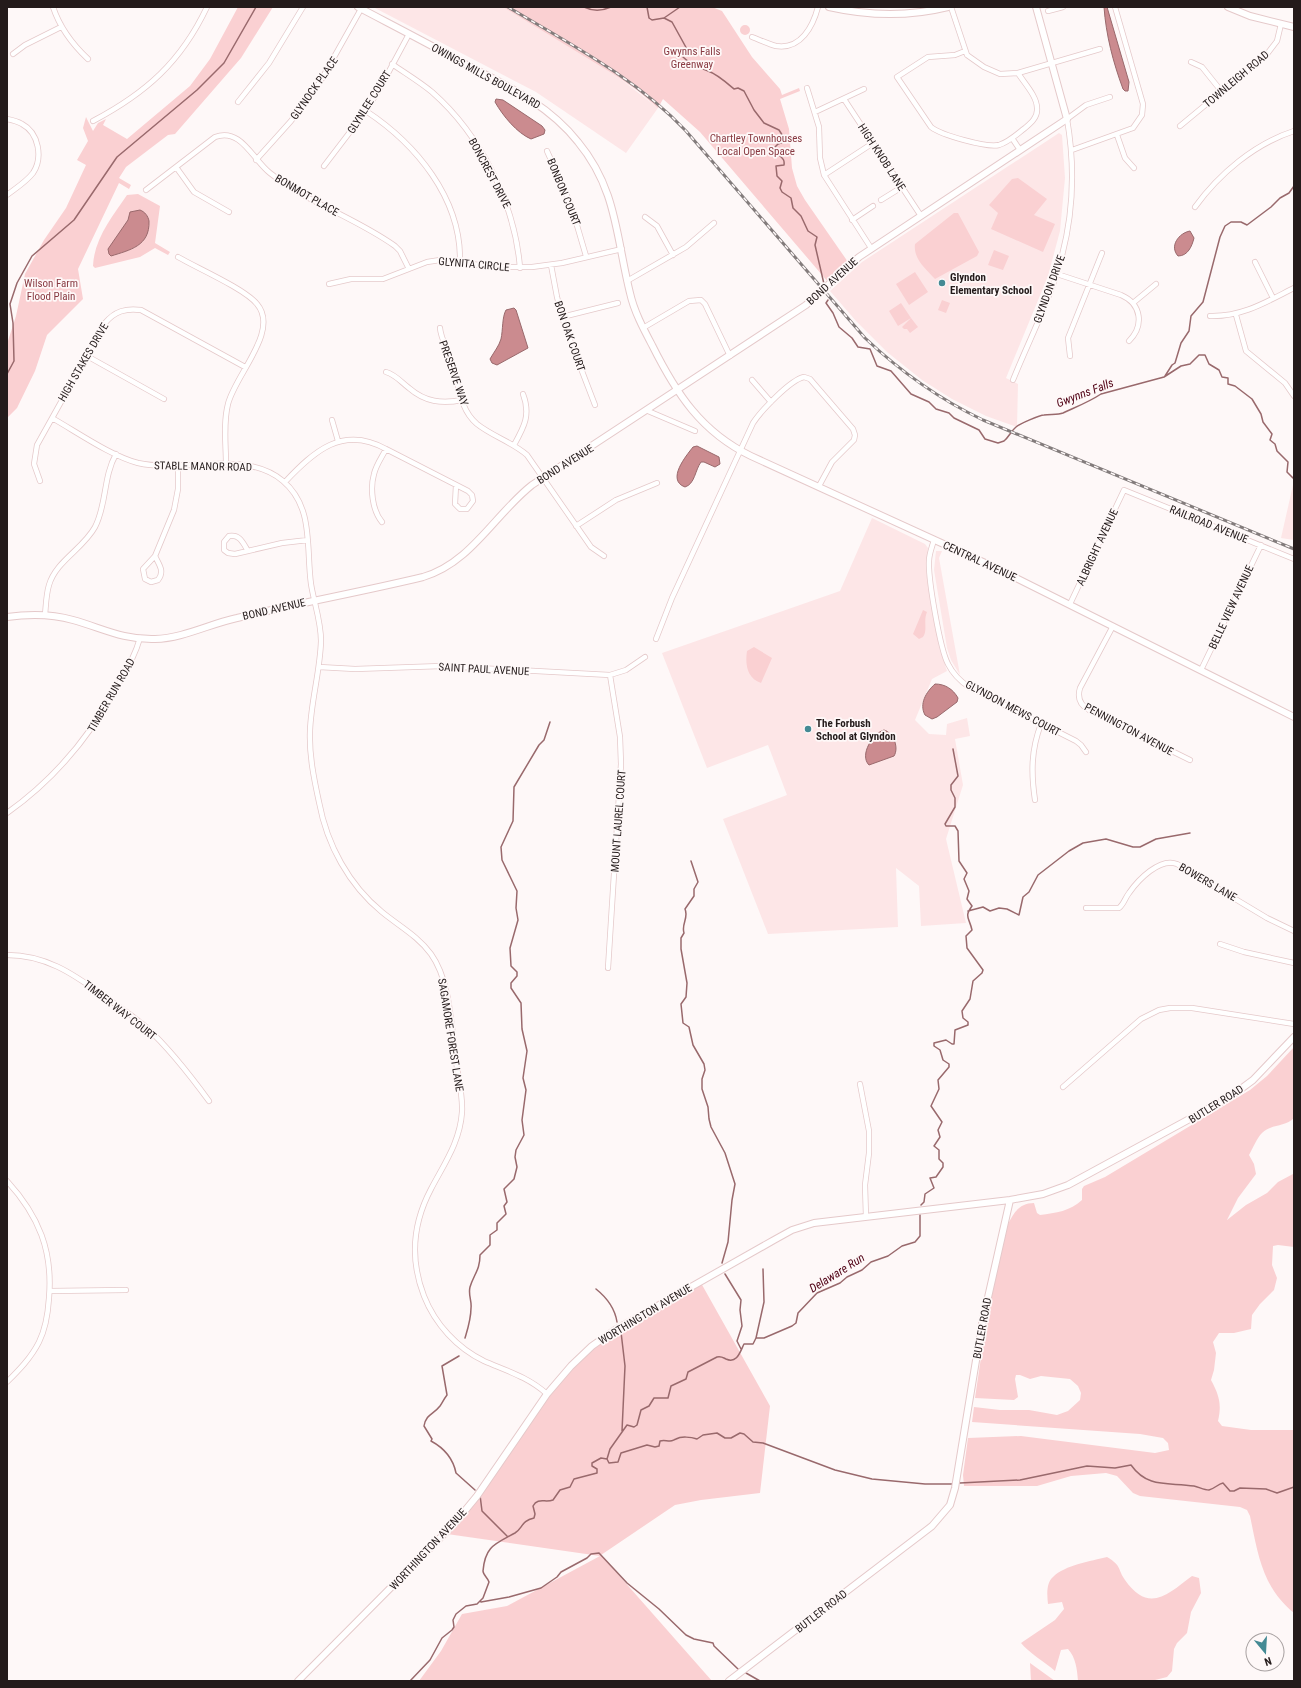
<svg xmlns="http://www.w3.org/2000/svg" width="1301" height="1688" font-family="'Roboto Condensed',sans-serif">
<rect width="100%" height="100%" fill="#fef8f8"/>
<path fill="#fde6e7" d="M373,7H503L618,77L658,108L626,153L536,92Z
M1059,133L1062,135L1065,178L1060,231L1048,276L1006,378L1018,384L1017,427L986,416L952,399L922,380L887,352L856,321L830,291L862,262Z
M1293,485L1294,486V540L1281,538Z
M872,518L925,544L928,548L926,571L939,647L947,671L932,679L915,720L929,734L946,735L947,724L967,718L970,736L955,739L963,785L946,839L966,923L921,926L919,886L896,868L898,927L768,934L723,819L787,795L768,745L707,768L662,653L840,591Z
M936,551H942L939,558L960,675L951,660L947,648L934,570Z"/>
<path fill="#fad0d2" d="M238,7H273L241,58L175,134L168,135L126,167L119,178L131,185L129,189L119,183L78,269L83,299L47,335L35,371L17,408L7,418V344L16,316L25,274L44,240L66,208L86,165L77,160L88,141L83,128L86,117L93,131L98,123L106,119L103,125L127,139L190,86L210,59Z
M503,7H712L722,11L752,57L780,89L782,95L799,88L800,91L780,99L789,129L792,168L797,186L805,200L848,262L828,282L700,132L663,99L658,108L638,91L618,77Z
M740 30a5 5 0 1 1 10 0a5 5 0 1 1-10 0Z
M1018,178L1047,199L1034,215L1055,224L1043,252L991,229L998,213L989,205L1012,179Z
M138,194L160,206L155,243L170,252L168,255L155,248L140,257L95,268L93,266C94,239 112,217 127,195Z
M954,213H958L979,252L977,256L935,279C926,269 913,259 915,244Z
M994,250L1009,256L1003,270L988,265Z
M915,272L928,292L909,305L896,284Z
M942,300L950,303L946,313L938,310Z
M901,303L911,318L898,326L889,311Z
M911,318L918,327L910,333L907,329H904L902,327Z
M923,610L927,612C923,621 928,630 923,637L919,639L913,634Z
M754,647L772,658L761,683C747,678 745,665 747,651Z
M1294,1047V1118C1285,1127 1271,1124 1262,1133C1257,1138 1253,1148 1249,1155L1254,1164L1256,1174L1238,1198L1227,1220L1246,1205L1267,1193L1278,1182L1293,1174L1294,1171V1247L1278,1245L1273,1246L1272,1265L1277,1278L1274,1290L1260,1304L1252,1315L1251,1329L1234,1333H1219L1213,1342L1216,1353L1214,1370L1211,1380C1219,1395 1222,1404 1218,1421L1222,1426L1251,1430H1294V1613C1262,1587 1258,1554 1250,1516L1247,1510L1240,1507L1140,1496L1133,1493L1117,1476L1106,1473L1071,1476L1037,1486H964L963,1475L968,1438L1021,1436L1155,1453L1169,1450L1168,1443L1163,1438L1140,1434L972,1422L974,1407L1000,1410H1029L1057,1415L1068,1411L1080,1400L1081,1393L1078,1386L1070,1379L1041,1376L1030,1379L1020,1375H1016L1015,1379L1018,1397L1014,1400L975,1398L987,1317L1008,1224C1014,1212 1020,1203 1034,1203L1037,1213L1040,1215C1056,1213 1070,1211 1082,1200V1189L1084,1186L1105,1177L1250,1090L1267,1076Z
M701,1283L770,1406L760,1493L701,1500L675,1505L601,1555L712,1681H419L441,1651L462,1614L507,1606L600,1556L447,1534L563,1377L595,1346L609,1337Z
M1107,1557C1122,1566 1117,1568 1125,1580C1149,1614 1168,1594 1192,1576L1199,1578L1201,1593L1191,1612L1187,1633L1177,1643L1174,1649L1172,1671L1167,1677L1151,1681H1078C1077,1669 1076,1658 1068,1649L1061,1650L1055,1671C1046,1663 1028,1652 1021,1643L1055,1620L1064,1609L1062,1602L1048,1604C1047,1595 1046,1583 1053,1577C1065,1565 1091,1561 1107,1557Z
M1030,1663L1055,1681H1031Z"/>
<path fill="#cb8b8f" stroke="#99696c" d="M1104,7H1107L1129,82L1128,91H1125L1123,89C1113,62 1106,35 1104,7Z
M496,99L503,100L542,126L545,130L544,134L531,139C517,133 503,116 495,102Z
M140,210C145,212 148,216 149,221C150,246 130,250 111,256L109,254L108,249L128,220L130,212Z
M1190,231L1194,238C1192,246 1188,256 1178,256C1169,246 1179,233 1190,231Z
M514,308L516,310L528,348L497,365L492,363L490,359C494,352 499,346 501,339C503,330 502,317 506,310Z
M697,446L719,457L720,464L715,467L704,462H701C695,470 695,484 685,487C666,480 686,456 693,447Z
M935,684C945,684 953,689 958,698L957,702L937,717L932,719L925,715C919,704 926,692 935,684Z
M884,730C894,733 899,748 894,756L869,765C859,755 873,733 884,730Z"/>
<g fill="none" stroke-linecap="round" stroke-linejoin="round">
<path stroke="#99696c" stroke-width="1.5" d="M574,7H578
M584,7C592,11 602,11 611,7
M647,7L649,18L652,20L664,18L672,22L688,51L683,57C693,66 697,67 708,71C717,74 727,83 734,89L738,88L744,91L754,110L764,123L779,130L786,141L778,144L775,147L777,153C781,158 785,158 784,165L776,166L777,176L782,181L780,188L782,192L791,198L793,208L801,216L808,231L817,237L815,245L824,284
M664,18L680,7
M828,300L826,303L833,313L839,327L852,338L858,347L870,349L877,366L891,371L911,394L929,402L936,409L949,413L954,418L979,430L985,439L998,443L1004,441C1009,437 1011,431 1016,427C1019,424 1040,415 1044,415C1050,414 1058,415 1063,413C1076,407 1089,402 1101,394L1164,377L1181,366L1190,364L1199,355H1205L1209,364L1219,370L1222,377L1228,378V384L1235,386L1252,399L1261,414L1263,422L1272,434L1270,440L1275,444L1277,451L1288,462L1287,472L1294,479
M7,374L14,361L13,323L10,304L17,283L32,256L74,220L117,157L197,90L224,63L256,7
M1165,376L1172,365L1175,363L1181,343L1189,331L1191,316L1203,302L1220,237L1225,226L1231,222H1241L1247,225L1271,207L1280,198L1289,193L1294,186
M691,861L698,882L694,889V896L685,909C689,918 681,924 684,933L681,938V949L687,983L686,997L681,1004L683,1023L689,1027L693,1045L704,1064L705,1070L702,1079V1089L708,1107L709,1119L711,1127L725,1153L735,1184L732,1200L728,1242L722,1263
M968,911L983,907L990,911L999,908L1007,909L1019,915L1023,897L1029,892L1038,875L1069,851L1083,843L1106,839L1133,847H1140L1156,839L1190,833
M921,1205L924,1202L925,1194L934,1188L930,1178L936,1177L943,1167V1163L939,1159V1150L934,1146L940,1137L938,1130L942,1122L931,1106L939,1089L938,1080L949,1067V1064L943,1060L940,1050L934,1046V1043L946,1040L952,1044H954L955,1030L968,1025V1022L963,1018L962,1011L970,999L973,981L982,973L983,970L967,948L966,936L972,930C969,917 964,917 972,906L967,899L969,891L964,879L967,873L959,861L958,831L955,826H946L945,824L955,807V798L951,790V785L958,776L953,749
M725,1274L741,1300L740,1310L742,1326L737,1341L741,1349
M596,1289C606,1297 615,1309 617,1322
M621,1332L625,1366L622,1431
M465,1338C468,1328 471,1319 471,1308C472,1301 468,1295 470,1287C474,1274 480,1270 480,1255L490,1245V1235L497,1230V1223L506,1214L504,1206L507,1202L504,1189L514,1179L517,1167L515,1157L516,1150L524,1135L522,1120L526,1090L523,1078L527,1051L522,1029L521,1003L511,988V983L517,976V972L511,966L510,948L518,920L516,908L517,891L502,860L501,847L513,821L514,787L539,745L544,740L550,722
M756,1338L764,1302L763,1269
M459,1356L442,1366L447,1395C444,1399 442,1403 440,1406C434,1414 426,1414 424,1426L432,1439L431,1441C444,1448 453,1458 456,1473L475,1490
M607,1459L609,1463L618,1462L621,1453L647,1445L655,1447L659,1446L660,1441C664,1440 666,1441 670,1441C673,1441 673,1440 676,1439C681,1436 691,1437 697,1439L703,1435L717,1433L725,1438H731L740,1433L744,1434L753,1442L763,1443L835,1470L872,1479L925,1484H952
M960,1483L1020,1480L1087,1466L1115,1468L1131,1465C1148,1489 1169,1482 1194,1486C1199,1487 1204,1490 1209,1490C1214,1489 1218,1484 1223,1483L1230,1491H1234L1240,1488L1266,1489L1277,1493L1294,1487
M480,1495L482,1511L507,1536
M481,1602L509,1597L541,1588L557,1577L561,1572L587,1558L591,1554L599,1553L627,1583L659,1609L686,1635L694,1639L713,1643L714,1646L738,1669
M746,1673L760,1681
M410,1681L430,1660L442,1638L452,1630L454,1627L453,1620L456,1614L466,1606L477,1604L483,1598L489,1582C488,1578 483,1575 483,1571C485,1546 495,1544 515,1533C523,1528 521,1521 534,1518L535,1514L533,1506C538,1497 545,1503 553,1500L560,1490L570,1487L574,1479L597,1473V1469L592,1466V1463L601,1458L607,1459L610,1449L627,1425L634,1427L637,1425L641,1410L649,1406L654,1398H668L671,1386L686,1379L688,1372L717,1357C721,1356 722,1357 726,1359C737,1364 740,1352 744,1344H753L756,1338H764L792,1326L796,1323L798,1313L817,1293L840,1283L847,1277L862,1270L871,1262L888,1256L902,1246L915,1242L920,1236V1215
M830,1681H838
M875,1681H894"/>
<g stroke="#e5c9ca" stroke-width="6">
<path id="street" d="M53,7C60,28 72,44 88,59
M951,7L967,55L984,67L1000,74L1018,73L1100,49
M1048,11L1063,7
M752,37C760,40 768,44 776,46C801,50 813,26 818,7
M965,51L955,55L928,57L897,77L931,127C941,135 987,148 999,145C1009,142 1017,134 1025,128C1031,123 1038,117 1037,108C1037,96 1024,83 1018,73
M13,54L25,45L61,27
M1191,62L1202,67L1222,92
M392,64C405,73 420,82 432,92C481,135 515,204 520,268
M807,88L819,127L820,158L824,175L871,248
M844,99L921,216
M238,102L269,63L303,7
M366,111C416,144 461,198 460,261
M815,112L864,89
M7,119C12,120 17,121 22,124C39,133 43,158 33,173C26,182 16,188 7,195
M93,121C146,93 181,62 207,7
M1180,126L1267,54L1277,41L1281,24
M1117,135L1125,158L1134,168
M1012,138L1020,150
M1072,150L1133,128L1142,115L1143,104L1115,7
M547,151L571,205L586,256
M256,160L291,121L320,82L361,9
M324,166L366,111L380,88L409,34
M176,167L194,192L229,212
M824,175L873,143
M146,190L215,137C241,127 253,160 270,173C308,203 356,218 395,246L400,251L409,269
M881,200L902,187
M1195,207C1219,174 1254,144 1294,131
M645,217L657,226L673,255
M852,220L873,206
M178,257C197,268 245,289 257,304C280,331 235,375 228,404C223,423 226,445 226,465
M1255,262L1273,298
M551,265L557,297L565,327L595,405
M1057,274L1121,295C1142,304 1144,326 1129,341
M627,281L686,247L714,223
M329,284L351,279H383L427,262L440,260L495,267H532L562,263L622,249
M1133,303L1156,284
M1236,315L1246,351L1285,383L1294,396
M1210,316C1242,317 1266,302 1294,288
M562,317L618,303
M440,328C441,340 448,349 451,360C459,381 458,408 477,424C492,436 512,442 527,455L591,547L604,556
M643,328L689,301L701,300L705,304L730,356
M87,356L164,399
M1070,356L1068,338L1102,253
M386,372C396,375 401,382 409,388C425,402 442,404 462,400
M752,380L771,402
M1013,380C1027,345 1045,310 1057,273C1073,223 1076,171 1067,119L1086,105L1110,97
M648,411L695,431
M52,418C77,432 111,456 138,463C183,473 246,449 283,481C314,507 306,548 311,584C314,603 321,621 321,641C320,672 311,701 310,731C309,755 314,779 319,802C327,845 349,885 382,912C399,926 418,936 431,954C451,982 451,1027 456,1061C458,1077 463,1095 462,1112C460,1142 444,1164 431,1189C413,1223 410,1260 424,1296C435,1324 457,1348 484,1361C507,1371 528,1377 547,1394
M332,420L338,441
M514,445C524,427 531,415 523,394
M40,481L34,464L37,445L105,323C115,311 126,308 141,310L245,367
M285,482C314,451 343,425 386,449L468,491L472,495L473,501L467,509H460L455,504L456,485
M382,522C372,510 370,488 374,474C376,465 382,457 386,449
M576,526L616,500L657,483
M934,540C932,547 929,554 929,561C928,579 940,649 948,664C953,674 960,681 969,687L1076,741L1081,745L1086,752
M248,551C243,543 240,534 229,536L224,542V550L228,553L235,554L282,543L308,540
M155,556C159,565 165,571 158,580L151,582L145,579L143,569L155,556L174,510L178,489V465
M1070,604L1124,490L1294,559
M45,615C46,605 46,595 49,585C56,561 83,549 95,527C107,504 103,477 116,454
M1113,626L1080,688C1077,698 1080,705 1089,710L1190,760
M656,639L672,598L753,423C761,411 790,380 804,377L810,379L853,429L855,435L854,440L832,462L819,486
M319,667L355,669L442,666L610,675L626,670L645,657
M1201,670L1261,545
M1035,800C1031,773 1031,750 1041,724
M7,813C55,779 90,737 118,685C127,670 135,656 140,638
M1086,908H1119C1124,904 1125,898 1129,893C1138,880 1160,857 1177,864L1267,918L1294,931
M1220,944L1244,952L1294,963
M7,955C45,955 72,973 101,994C116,1005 132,1015 146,1027C170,1049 190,1075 209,1101
M608,968L621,764L620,737L610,675
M860,1084L869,1131V1153L865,1185L866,1217
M1063,1087L1141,1019L1159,1010L1170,1008H1192L1294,1024
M7,1181C39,1216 53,1251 49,1298C48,1313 46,1328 39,1342C31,1358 19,1370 7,1382
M50,1291L126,1290"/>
</g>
<g stroke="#e5c9ca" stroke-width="8">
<path id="secondary" d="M358,7C394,26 431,45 467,65C508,86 549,105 578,142C617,189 616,237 630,293C634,311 643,328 652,345C676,393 701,432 751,456L996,568L1294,717
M829,7C869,16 908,17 948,7
M1228,7L1250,16L1294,27
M7,617C29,614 52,614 73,620C102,628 123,640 155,639C184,638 209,624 237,618C299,603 361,592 423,577C471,563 495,514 532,485L806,305L859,257L1067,119L1036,7
M298,1681L454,1524L477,1496L547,1394L571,1366L592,1346L615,1330L774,1240L792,1230L814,1223L1010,1200L1043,1194L1068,1185L1230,1097L1253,1080L1294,1037
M729,1681L932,1526L950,1505L955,1488L982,1324L1010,1200"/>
</g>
<use href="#street" stroke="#fff" stroke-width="4.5"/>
<use href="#secondary" stroke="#fff" stroke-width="6"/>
<g stroke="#837c7c" stroke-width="3">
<path id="rail" d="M508,7C570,44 636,78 686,131L865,338C901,372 939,399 983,420L1294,549"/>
</g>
<use href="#rail" stroke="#fef8f8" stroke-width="1.5" stroke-dasharray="4.5" stroke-linecap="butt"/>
</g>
<g fill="#448a94" stroke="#fef8f8" stroke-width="1.5">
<circle cx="942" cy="283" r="4"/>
<circle cx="808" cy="729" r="4"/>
</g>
<g text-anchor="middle" stroke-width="3.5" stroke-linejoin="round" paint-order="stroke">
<g font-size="11" fill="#893a42" stroke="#fef8f8">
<text x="692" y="55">Gwynns Falls<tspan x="692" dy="13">Greenway</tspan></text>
<text x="756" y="142">Chartley Townhouses<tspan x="756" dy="13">Local Open Space</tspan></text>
<text x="51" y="287">Wilson Farm<tspan x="51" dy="13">Flood Plain</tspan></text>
</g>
<g font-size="11" fill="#241b1b" stroke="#fef8f8">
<text transform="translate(486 76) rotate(29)" y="4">OWINGS MILLS BOULEVARD</text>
<text transform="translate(1236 79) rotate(-40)" y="4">TOWNLEIGH ROAD</text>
<text transform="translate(314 88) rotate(-55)" y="4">GLYNOCK PLACE</text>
<text transform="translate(369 102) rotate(-58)" y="4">GLYNLEE COURT</text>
<text transform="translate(882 157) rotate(57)" y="4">HIGH KNOB LANE</text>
<text transform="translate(490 173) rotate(62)" y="4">BONCREST DRIVE</text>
<text transform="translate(564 192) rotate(68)" y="4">BONBON COURT</text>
<text transform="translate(307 195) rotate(30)" y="4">BONMOT PLACE</text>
<text transform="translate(474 264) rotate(5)" y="4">GLYNITA CIRCLE</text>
<text transform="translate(832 281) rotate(-42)" y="4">BOND AVENUE</text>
<text transform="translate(1049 289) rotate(-70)" y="4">GLYNDON DRIVE</text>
<text transform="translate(570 336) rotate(71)" y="4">BON OAK COURT</text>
<text transform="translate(83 362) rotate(-60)" y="4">HIGH STAKES DRIVE</text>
<text transform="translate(454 373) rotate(71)" y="4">PRESERVE WAY</text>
<text transform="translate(565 464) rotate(-32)" y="4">BOND AVENUE</text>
<text transform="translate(203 466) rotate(1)" y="4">STABLE MANOR ROAD</text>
<text transform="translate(1209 524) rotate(22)" y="4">RAILROAD AVENUE</text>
<text transform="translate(1097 547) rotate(-65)" y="4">ALBRIGHT AVENUE</text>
<text transform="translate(980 561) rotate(25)" y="4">CENTRAL AVENUE</text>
<text transform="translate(1231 607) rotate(-65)" y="4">BELLE VIEW AVENUE</text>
<text transform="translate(274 609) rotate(-13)" y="4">BOND AVENUE</text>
<text transform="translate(484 669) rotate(3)" y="4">SAINT PAUL AVENUE</text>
<text transform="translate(111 695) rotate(-60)" y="4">TIMBER RUN ROAD</text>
<text transform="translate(1013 708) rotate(28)" y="4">GLYNDON MEWS COURT</text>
<text transform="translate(1129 729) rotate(28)" y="4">PENNINGTON AVENUE</text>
<text transform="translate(618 821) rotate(-86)" y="4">MOUNT LAUREL COURT</text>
<text transform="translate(1208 882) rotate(30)" y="4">BOWERS LANE</text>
<text transform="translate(120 1010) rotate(38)" y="4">TIMBER WAY COURT</text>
<text transform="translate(451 1035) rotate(81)" y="4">SAGAMORE FOREST LANE</text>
<text transform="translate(1216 1104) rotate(-32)" y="4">BUTLER ROAD</text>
<text transform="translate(645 1314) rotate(-31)" y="4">WORTHINGTON AVENUE</text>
<text transform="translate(982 1328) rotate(-80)" y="4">BUTLER ROAD</text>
<text transform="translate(428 1549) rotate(-47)" y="4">WORTHINGTON AVENUE</text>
<text transform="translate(821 1611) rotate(-38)" y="4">BUTLER ROAD</text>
</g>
<g font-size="11" font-weight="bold" fill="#241b1b" stroke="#fef8f8" text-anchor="start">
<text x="950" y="281">Glyndon<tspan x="950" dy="13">Elementary School</tspan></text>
<text x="816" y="727">The Forbush<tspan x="816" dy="13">School at Glyndon</tspan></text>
</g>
<g font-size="12" font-style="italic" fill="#520417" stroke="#fef8f8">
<text transform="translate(1085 393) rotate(-21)" y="4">Gwynns Falls</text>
<text transform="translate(837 1273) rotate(-32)" y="4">Delaware Run</text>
</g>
</g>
<rect width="1301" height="1688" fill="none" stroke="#241b1b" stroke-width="16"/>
<g transform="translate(1265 1652) rotate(162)"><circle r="19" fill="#fef8f8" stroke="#a7a0a0"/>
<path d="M0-3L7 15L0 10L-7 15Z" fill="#448a94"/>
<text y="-6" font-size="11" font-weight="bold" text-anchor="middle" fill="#241b1b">N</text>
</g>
</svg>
